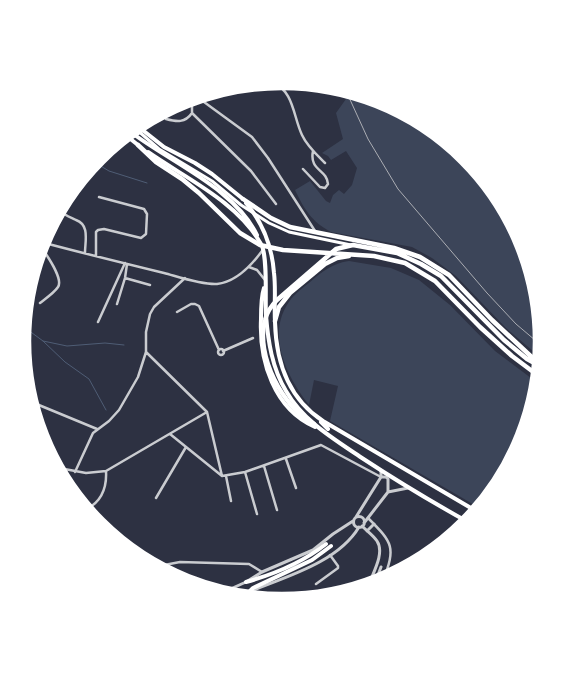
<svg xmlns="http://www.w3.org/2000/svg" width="564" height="682" font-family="'Public Sans',sans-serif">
<rect width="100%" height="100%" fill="#2d3142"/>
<path fill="#3c4559" d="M332,90L382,100L467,157L523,241L543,341L540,357L506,328L456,276L432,258L412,247L331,232C312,222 304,209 295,190L310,181L326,201L330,203L333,195L339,190L344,194L352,185L357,168L346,151L331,160L328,156L322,153L343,139L336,113L346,99Z
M349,261L391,268L419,280L450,305L495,351L535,381L523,441L478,507L330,421L338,386L314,380L309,405C288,379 267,337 287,305C292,296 301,289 309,283C321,272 333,263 349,261Z"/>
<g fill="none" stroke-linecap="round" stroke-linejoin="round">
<path stroke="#4f5d75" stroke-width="1" d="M93,164L99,165L109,171L147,183
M24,327L43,341L65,362L89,379L106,410
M43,341L67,346L105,343L124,345"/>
<path stroke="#caccd0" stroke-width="2.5" d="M272,82C294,91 293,116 302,135C307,146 316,154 325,163
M195,97L204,102L252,137L268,158L315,231
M192,98V113L251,171L276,204
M166,119C177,122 185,123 192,113
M303,169L320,187L325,188L328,184C327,169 309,171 313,151
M61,211C65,216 70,217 76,220C90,225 85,241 85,253
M41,242C82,253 123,263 164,273C179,277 202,285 217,284C236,282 251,266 262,251
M96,256V232L98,230L104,229L141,238L146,234L147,214L144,209L99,197
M249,267L257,270L265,280
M125,278L150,285
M40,303C45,299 54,293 58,287C64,278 45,253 40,245
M117,304L125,278L127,264
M177,312L191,304H195L199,306L219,350
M98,322L125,263
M218 352a3 3 0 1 1 6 0a3 3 0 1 1-6 0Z
M223,351L253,338
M146,352L207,412L222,476
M34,403L97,429
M170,434L222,476L245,472L321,445L381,477
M286,459L296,488
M264,466L277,510
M59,468L86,473L106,471L207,412
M75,472L93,433L109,421L119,410L138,377L146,352V332L150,314L154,307L185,278
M245,472L257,514
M226,476L231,501
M156,498L186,447
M87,509C102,501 107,488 106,471
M368,518C393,543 396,547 383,581
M159,566L180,562L249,564L262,572
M316,584L338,568V566L330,555
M253,590L256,597"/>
<path stroke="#caccd0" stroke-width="3" d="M381,477H386L388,479V492
M353.5 522a5.5 5.5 0 1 1 11 0a5.5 5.5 0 1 1-11 0Z
M356,517L381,477V471
M364,523L388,492L408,488
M362,526C367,531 373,535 377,541C385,553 373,573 369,584
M367,531L374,524
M375,583L381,567
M226,591L246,582L262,572L313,550L333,534L353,521
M244,594C281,578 337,564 359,527"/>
<path stroke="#fff" stroke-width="3" d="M137,130L159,149L212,181L241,205L269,223L289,232L351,245"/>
<path stroke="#fff" stroke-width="4" d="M132,133C172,163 235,189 257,235
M148,152C185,178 238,202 261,244C268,255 265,300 266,315C268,341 272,368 286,391C303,421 334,439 362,458C397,481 432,502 468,522
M246,203C263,223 272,246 274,273C276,289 274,306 275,322C276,362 289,399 323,421L476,511
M264,288C261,297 261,308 261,319C259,361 274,409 315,427
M321,422L328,429
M246,582C275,574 303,562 326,544
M249,592L253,588L312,560L331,546"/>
<path stroke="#fff" stroke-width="4" d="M140,128L164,147L195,163L212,174L243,199
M128,137L138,145"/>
<path stroke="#fff" stroke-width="4.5" d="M138,145L156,162L182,179L199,193L240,233L260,245L283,250L374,256L405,263L435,281L480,327L512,356L536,374
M243,199L271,218L290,227L394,248L420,257L449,275L492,320L537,362
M275,321L279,307L290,293L325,264L337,258L349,256
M314,424C283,408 255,355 265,320C267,312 271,306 277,300L336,249L353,245L397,253L421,264L441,276L504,340L527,359L538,365"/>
<path stroke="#abadb3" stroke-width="1" d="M347,93L368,139L398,189L487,293L516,324L542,346"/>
</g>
<path d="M0 0H564V682H0ZM30 341a252 252 0 1 1 504 0a252 252 0 1 1-504 0Z" fill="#fff" fill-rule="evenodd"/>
<path fill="none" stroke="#fff" stroke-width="2.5" d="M30 341a252 252 0 1 1 504 0a252 252 0 1 1-504 0Z"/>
</svg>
